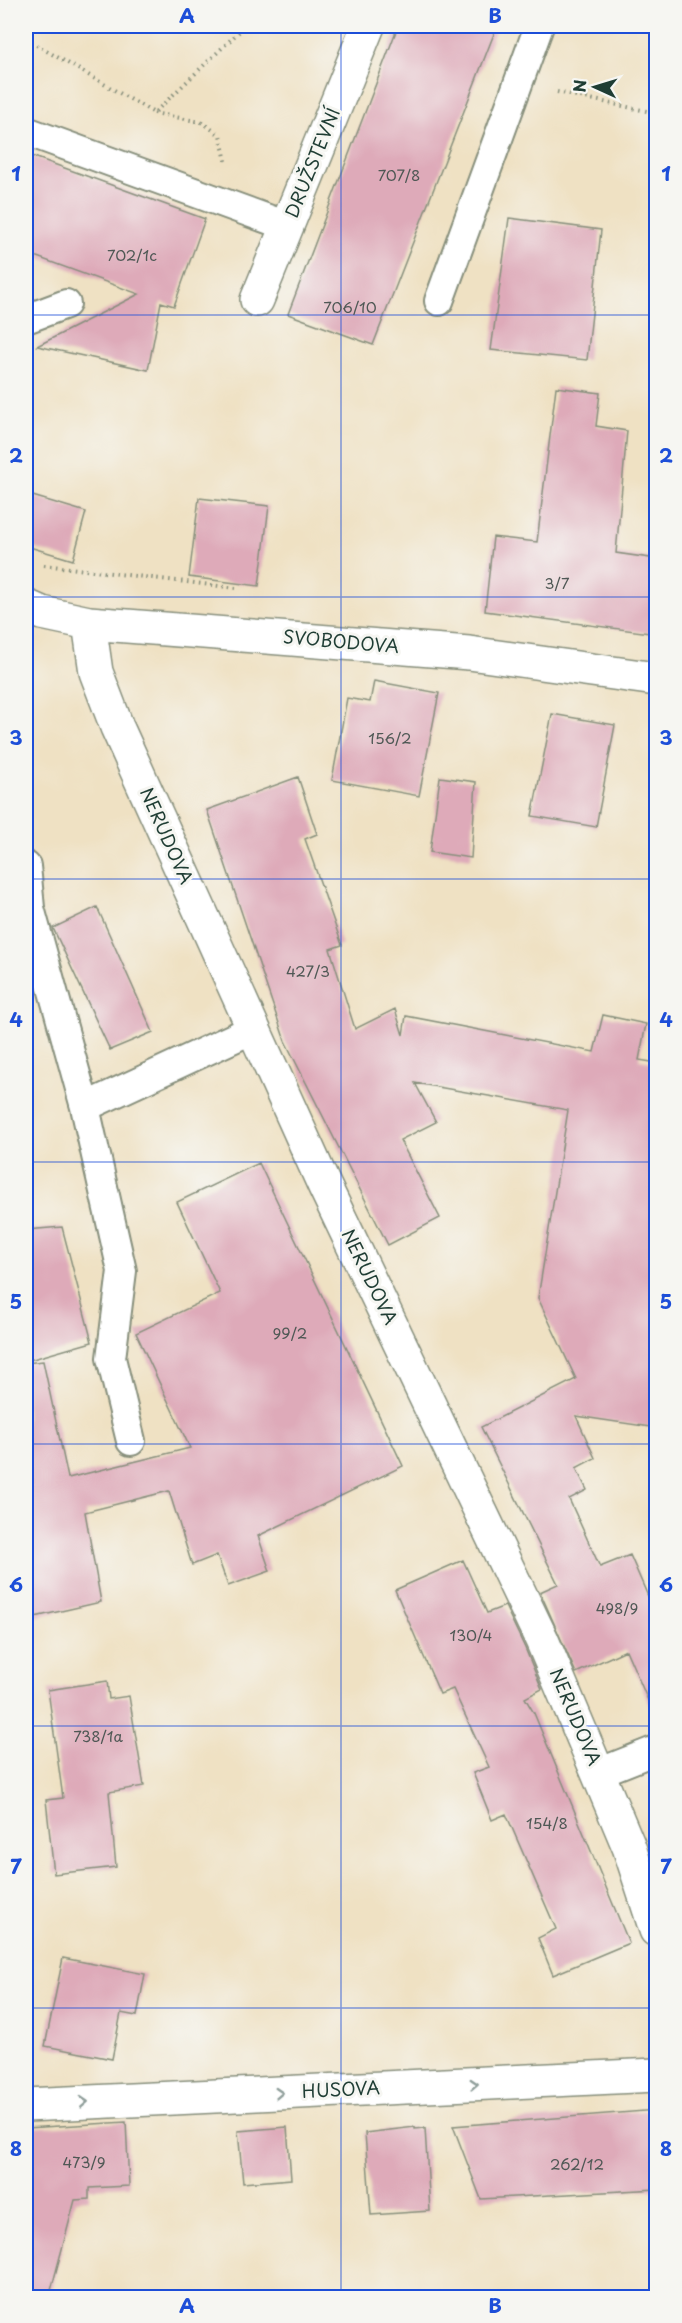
<svg xmlns="http://www.w3.org/2000/svg" width="682" height="2323" font-family="'Playpen Sans',sans-serif">
<rect width="100%" height="100%" fill="#f6f6f2"/>
<filter id="ink" filterUnits="userSpaceOnUse"><feTurbulence type="fractalNoise" baseFrequency=".0167" numOctaves="2"/><feDisplacementMap in="SourceGraphic" scale="12" xChannelSelector="R" yChannelSelector="G"/><feConvolveMatrix kernelMatrix="1 2 1 2 8 2 1 2 1" color-interpolation-filters="sRGB"/></filter>
<filter id="wash" filterUnits="userSpaceOnUse"><feTurbulence type="fractalNoise" baseFrequency=".008" numOctaves="4" result="noise"/><feDisplacementMap in="SourceGraphic" scale="24" xChannelSelector="R" yChannelSelector="G"/><feGaussianBlur stdDeviation="1.35" result="paint"/><feColorMatrix in="noise" values="0 0 0 0 0 0 0 0 0 0 0 0 0 0 0 0 0 1.4 0 .05"/><feComposite in="paint" operator="in"/></filter>
<g filter="url(#wash)">
<rect width="100%" height="100%" fill="#efe1c3"/>
<g id="blocks">
<path fill="#deaab9" d="M398,26H497L373,345L288,314Z
M26,154L205,219L174,306L161,302L148,370L37,346L139,294L26,253Z
M509,218L601,230L587,360L491,350Z
M556,387L600,393L596,426L627,431L616,553L657,559V634L485,611L493,537L537,542Z
M26,494L86,512L73,560L26,546Z
M199,498L269,506L259,586L189,577Z
M374,681L439,693L419,796L332,780L347,698L370,702Z
M552,714L615,725L596,827L532,816Z
M298,777L317,834L305,839L342,945L330,949L355,1029L395,1009L403,1035L406,1016L594,1052L603,1015L646,1024L639,1060L657,1063V1428L576,1416L595,1458L576,1468L587,1490L569,1499L600,1567L630,1555L657,1617V1721L626,1650L576,1673L540,1592L558,1584L481,1427L576,1379L538,1298L568,1110L415,1083L436,1122L400,1140L440,1218L388,1245L285,1041L207,810Z
M440,777L476,782L471,858L430,852Z
M97,907L153,1032L110,1050L53,928Z
M259,1163L403,1466L258,1536L270,1571L228,1586L217,1555L192,1565L169,1491L85,1512L101,1602L26,1619V1363L43,1361L68,1478L190,1448L136,1333L220,1293L177,1202Z
M62,1227L92,1342L26,1361V1230Z
M463,1560L487,1613L505,1606L525,1648L542,1689L525,1698L534,1713L629,1943L553,1975L538,1938L556,1929L506,1814L492,1820L473,1773L489,1767L453,1689L440,1694L395,1590Z
M107,1681L109,1699L129,1696L144,1786L109,1792L116,1867L54,1874L46,1800L63,1798L48,1690Z
M63,1958L145,1974L137,2016L121,2013L112,2059L45,2046Z
M657,2110V2189L481,2199L453,2126Z
M126,2122L129,2186L89,2188V2199L75,2200L49,2298H26V2128Z
M287,2127L291,2179L243,2183L238,2131Z
M415,2127V2129L425,2128L430,2211L371,2215L365,2133Z"/>
</g>
</g>
<g filter="url(#ink)">
<use href="#blocks" fill-opacity="0" stroke="#878f7c" stroke-width="1.5"/>
<g fill="none" stroke-linecap="round" stroke-linejoin="round">
<g stroke="#878f7c" stroke-width="32">
<path id="lane" d="M26,131L287,226
M439,301L539,26
M26,319L66,304
M26,866L30,908L85,1107L122,1271L111,1358L131,1441
M85,1107L253,1029
M598,1773L656,1750"/>
</g>
<g stroke="#878f7c" stroke-width="36">
<path id="street" d="M257,300L368,26
M26,606L42,613L89,623L469,653L656,679
M89,623L96,672L117,727L325,1187L542,1640L629,1847L656,1930
M26,2105L656,2075"/>
</g>
<path stroke="#878f7c" stroke-width="4" stroke-dasharray="1.5 4.5" stroke-linecap="butt" d="M26,39L154,113L245,26
M557,92L656,113
M154,113L201,122L220,135L226,161
M44,565L236,588"/>
<use href="#lane" stroke="#fff" stroke-width="28"/>
<use href="#street" stroke="#fff" stroke-width="33"/>
</g>
<defs><path id="oneway-chevron" d="M-2-3.5L2.5 0L-2 3.5" fill="none" stroke-width="1.6" stroke-linecap="round" stroke-linejoin="round" transform="scale(1.5)"/></defs>
<g stroke="#8f9e9a">
<use href="#oneway-chevron" transform="translate(474 2084) rotate(-3)"/>
<use href="#oneway-chevron" transform="translate(279 2093) rotate(-3)"/>
<use href="#oneway-chevron" transform="translate(84 2102) rotate(-3)"/>
</g>
</g>
<path fill="none" stroke="#1d4ed8" stroke-width="1.5" stroke-opacity="0.55" d="M341,26V2298M26,315H656M26,597H656M26,879H656M26,1162H656M26,1444H656M26,1726H656M26,2008H656"/>
<g text-anchor="middle" stroke-width="6" stroke-linejoin="round" paint-order="stroke">
<g font-size="15" fill="#4f5855">
<text x="399" y="181">707/8</text>
<text x="132" y="261">702/1c</text>
<text x="350" y="313">706/10</text>
<text x="557" y="589">3/7</text>
<text x="390" y="744">156/2</text>
<text x="308" y="977">427/3</text>
<text x="290" y="1339">99/2</text>
<text x="617" y="1614">498/9</text>
<text x="471" y="1641">130/4</text>
<text x="98" y="1742">738/1a</text>
<text x="547" y="1829">154/8</text>
<text x="84" y="2168">473/9</text>
<text x="577" y="2170">262/12</text>
</g>
<g font-size="18" fill="#1f3d34" stroke="#f6f6f2">
<text transform="translate(313 163) rotate(-68)" y="6">DRUŽSTEVNÍ</text>
<text transform="translate(341 642) rotate(5)" y="6">SVOBODOVA</text>
<text transform="translate(166 836) rotate(66)" y="6">NERUDOVA</text>
<text transform="translate(369 1277) rotate(64)" y="6">NERUDOVA</text>
<text transform="translate(575 1717) rotate(67)" y="6">NERUDOVA</text>
<text transform="translate(341 2090) rotate(-3)" y="6">HUSOVA</text>
</g>
</g>
<rect width="682" height="2323" fill="none" stroke="#f6f6f2" stroke-width="66"/>
<g transform="translate(595 87) rotate(274)" stroke="#f6f6f2" stroke-width="4.5" paint-order="stroke">
<path d="M0-4.5L10 22L0 15L-10 22Z" fill="#1f3d34"/>
<text y="-9" font-size="16" font-weight="bold" text-anchor="middle" fill="#1f3d34">N</text>
</g>
<rect x="33" y="33" width="616" height="2257" fill="none" stroke="#1d4ed8" stroke-width="2"/>
<g font-size="20" text-anchor="middle" font-weight="bold" fill="#1d4ed8">
<text x="187" y="23">A</text>
<text x="495" y="23">B</text>
<text x="16" y="181">1</text>
<text x="666" y="181">1</text>
<text x="16" y="463">2</text>
<text x="666" y="463">2</text>
<text x="16" y="745">3</text>
<text x="666" y="745">3</text>
<text x="16" y="1027">4</text>
<text x="666" y="1027">4</text>
<text x="16" y="1309">5</text>
<text x="666" y="1309">5</text>
<text x="16" y="1592">6</text>
<text x="666" y="1592">6</text>
<text x="16" y="1874">7</text>
<text x="666" y="1874">7</text>
<text x="16" y="2156">8</text>
<text x="666" y="2156">8</text>
<text x="187" y="2313">A</text>
<text x="495" y="2313">B</text>
</g>
</svg>
